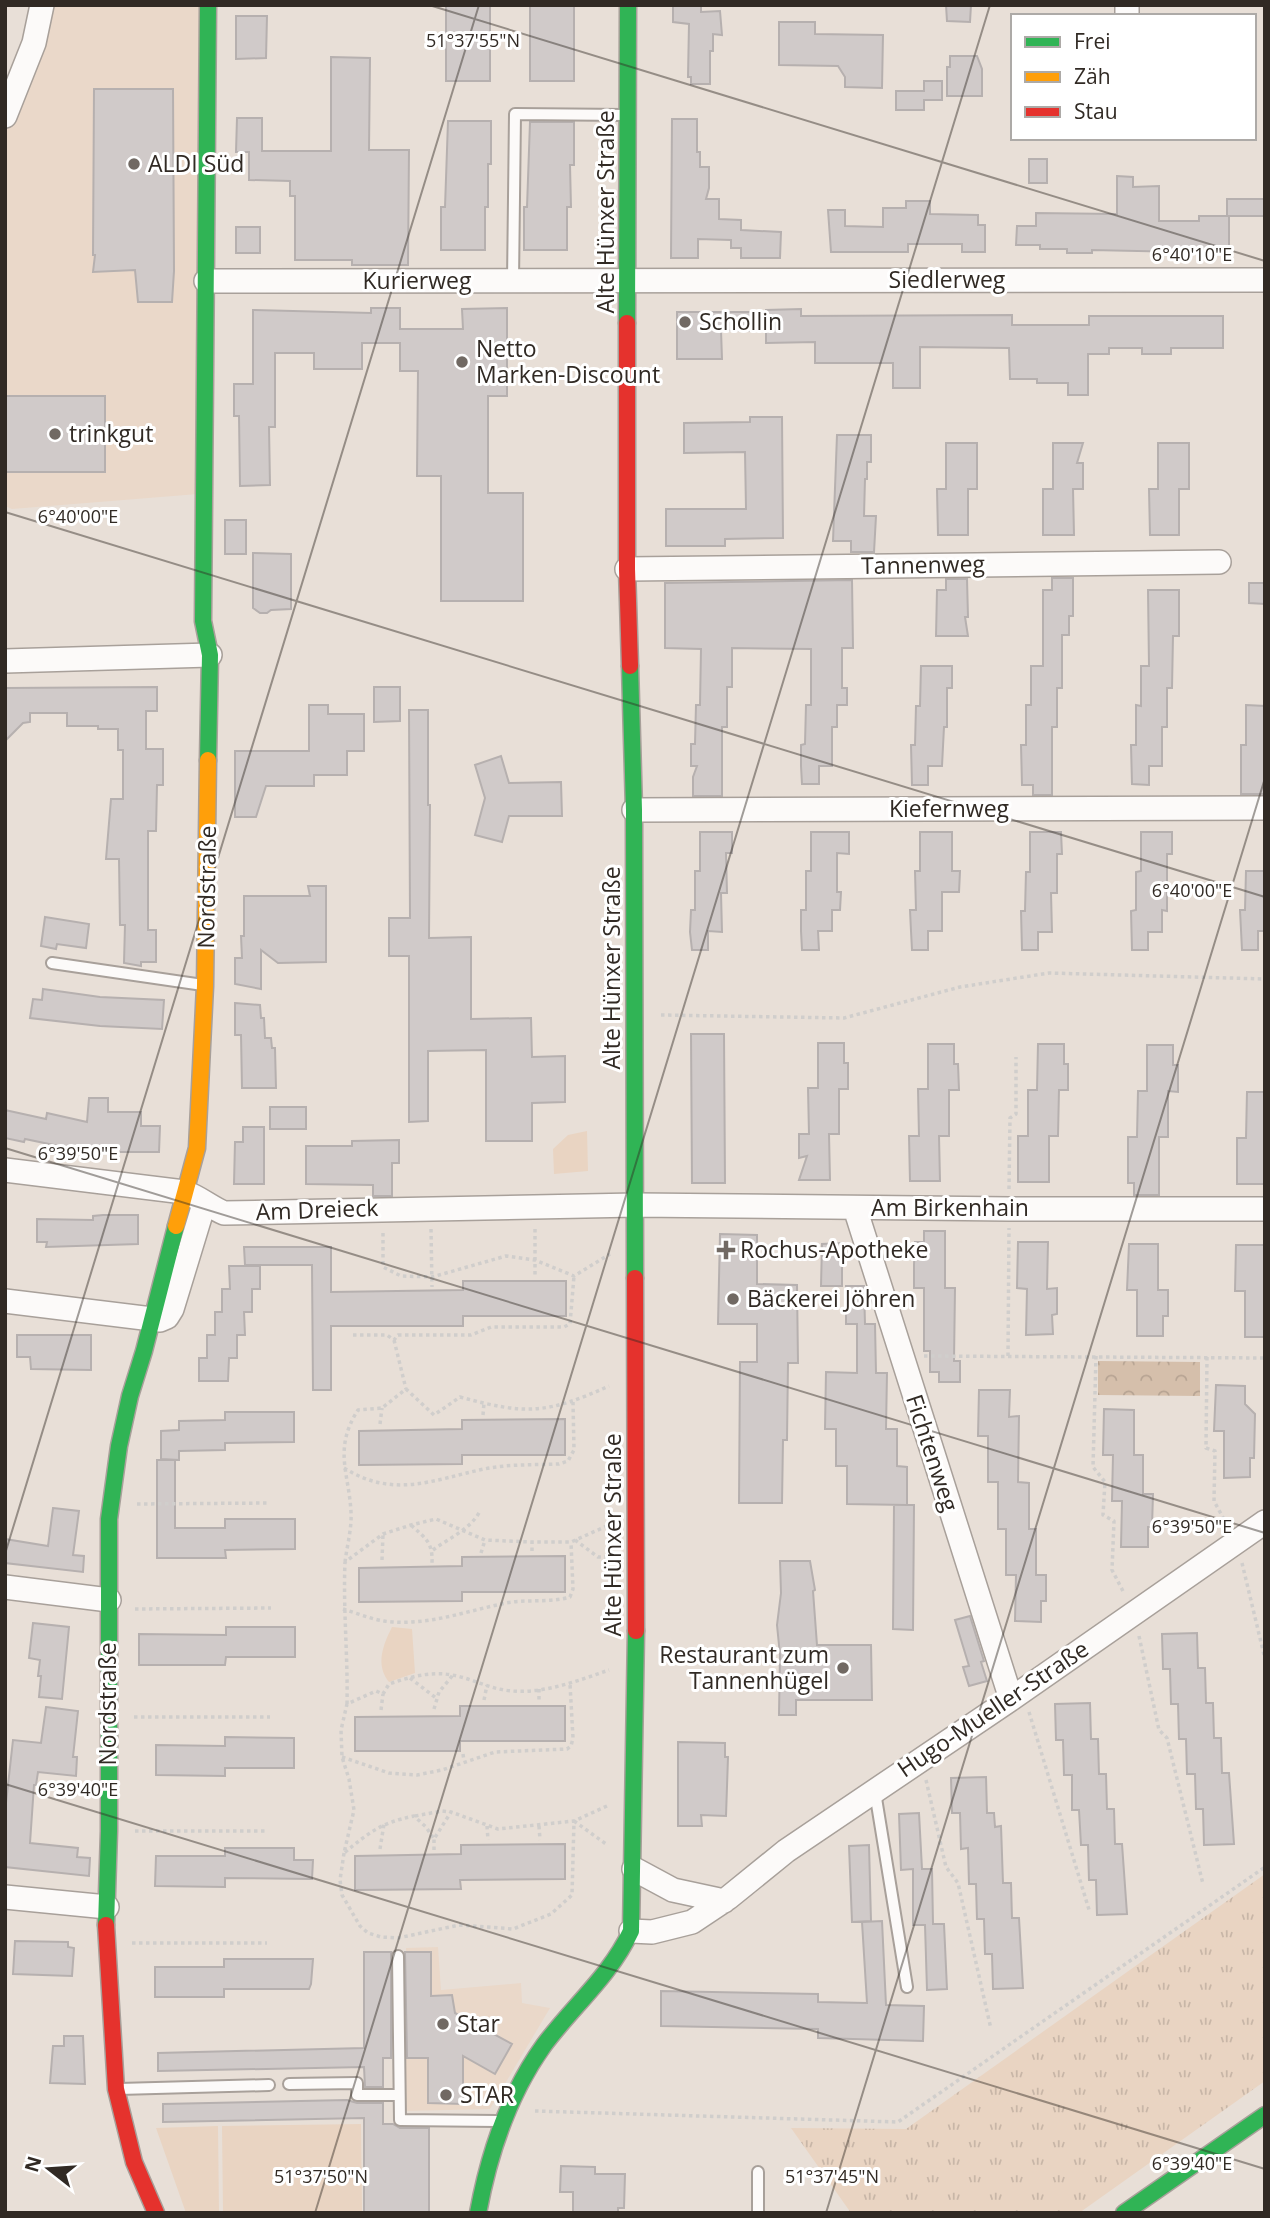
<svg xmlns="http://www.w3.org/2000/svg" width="1270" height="2218" font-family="'Open Sans',sans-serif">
<defs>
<pattern id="grass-tufts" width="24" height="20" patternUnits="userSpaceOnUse" patternTransform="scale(1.75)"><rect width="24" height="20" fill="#e9d4c2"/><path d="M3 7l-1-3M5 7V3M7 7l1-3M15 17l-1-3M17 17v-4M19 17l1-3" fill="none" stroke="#c8b6a7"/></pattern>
<pattern id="forest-crowns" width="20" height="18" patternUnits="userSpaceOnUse" patternTransform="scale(1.75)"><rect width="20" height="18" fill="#d5bfab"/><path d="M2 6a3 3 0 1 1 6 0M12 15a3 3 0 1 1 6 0" fill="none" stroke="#b7a493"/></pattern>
</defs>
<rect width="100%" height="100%" fill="#e8dfd7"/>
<path fill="#ead8c9" d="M47,5H203L198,494L12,509L5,506V126Z
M438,1947L441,1990L521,1983L522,2003L550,2008L490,2109L405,2111L406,1948Z"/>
<path fill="url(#grass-tufts)" d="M1265,1874V2081L1079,2213H851L791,2128L906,2129Z"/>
<path fill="url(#forest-crowns)" d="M1098,1361L1200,1362V1396L1098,1395Z"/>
<path fill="#e9d4c2" d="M587,1131L588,1171L554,1174L553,1149L568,1135Z
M392,1627L412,1629L415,1673L389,1682C375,1665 383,1645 392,1627Z
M361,2124L362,2212L223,2213L222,2126Z
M218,2126L219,2213H186L156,2128Z"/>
<path fill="#d0cac9" stroke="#b6b0af" stroke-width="2" d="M446,5H490V81H446Z
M530,5H574V81H530Z
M673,5H701V12L720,11L722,35L713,34V51H710V84H691V77H688L689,24L673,22Z
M946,5H971L970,22L947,21Z
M236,16H267L266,58L236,59Z
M779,22H815V34L883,35L882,88L845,87V77L838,66L779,65Z
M950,56H977L982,69V96H947V67H950Z
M331,57L370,58L369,150H409L408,265H352V260H295V196H290V181L249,180V152H236L237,118H262V151H331Z
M924,81H942V100H924V110H896V91H924Z
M94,89H173L174,271L172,302H138L135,270L93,272L95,255H93Z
M672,119H697V152H700V167H709V188L706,199H719V219L741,220V230L781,232L780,258H741V248H731V240L698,239V258H671Z
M448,121H491V164H488V207H485V250H441V207H445Z
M530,122H574V165H570L571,207H567V250H524V207H527Z
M1029,159H1047V183H1029Z
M1117,176L1133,177V187L1159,186V221H1199V216H1227V199H1265V216H1229V253L1092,250V253H1067V249H1040V245H1016L1017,226H1036V213L1117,214Z
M906,201H930V214L978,215V225H985V252H962V244H908V252H831L828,210H845V226L883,227V208H906Z
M236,227H260V253H236Z
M371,308H400V329H463L462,309L507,308V396H488V493H523V601H441V476H417L418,371H400V343H362V369H314V353H275V427H269L270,485L240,486L239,416H234V384H253V310L371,313Z
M801,309V316L1012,315V325H1089V316H1223V348H1171V354H1142V348H1109V354H1088V395H1068V383H1037V379H1010L1009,348L920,347V388H893V363H815V342L766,343V331L721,330L722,359H677V312H766V310Z
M5,396H105V472H5Z
M750,417H782L783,538L725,539V546H666V509H746L745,452L684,453V423L750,422Z
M837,435H871V462H867V479H865L864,516H876L874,552H851V541H833Z
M946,443H977V489H968V535H938L937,489H946Z
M1053,443H1083L1077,463H1083V489H1073L1074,535H1043V489H1053Z
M1158,443H1189V489H1179V535H1150L1149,489H1158Z
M225,520H246V554H225Z
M253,553L291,554V609L271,610L267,613H260L253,608Z
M1052,578H1073V616H1069V635H1062V688H1057V727H1052V795H1033V785H1022L1021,745H1026V705H1031V666H1043V590H1052Z
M946,579H967L968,617H965L968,636H936L937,590H946Z
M852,580L853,648H842V688H847V705H837V727H832V766H819V784H802L801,766V745L805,744L806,705H811V649L732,648V687H727V727H722V796H693V777L697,766H691V744H695L696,705H700L701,649L665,648V583Z
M1249,583H1265V604L1249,603Z
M1148,590H1179V636H1173L1172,688H1167V727H1162V766H1149V785L1132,784L1131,745H1136V705L1141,706V666H1149Z
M921,666H952V688H947V727H944L942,766H928V785H912L911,745H915L916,706H920Z
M157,687V711H146V749H163V785H157L156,831H148V930H156V962H141V966L124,963L125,925H120L119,859H106L111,799H123V750H118V729H98V726H67V713H30V722L23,723L6,740V688Z
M374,687H400V721L374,722Z
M309,705H328V714H364V751H347V775H314V786H266L256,817H235V751H309Z
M1246,705L1265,706V794H1241V745H1246Z
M409,710H428V805H430L429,938L471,937V1019L531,1018L532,1057L565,1056V1102L532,1103V1141H486V1050L428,1051V1121L409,1122V956H389V918H410Z
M501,756L509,783L561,782L562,816H509L502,842L475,835L485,798L475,765Z
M700,832H732V853H726L727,893H721L722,932L708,931V950H692L690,932L691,910H695V871H700Z
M811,832H849V854L837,853V892H841L840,910H832V931H818L819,950H802L801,931V910H806V871H811Z
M920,832H952V871H960L959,892H942V931H928V950H912L911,931L910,910H916L915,871H920Z
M1030,832H1061L1062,854H1057V893H1051L1052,932H1038V950H1022L1021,911H1025L1026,872H1030Z
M1141,832H1172V854H1167V911L1162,910V932H1148V950H1132L1131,911L1136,910V872L1141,871Z
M1246,871H1265V931H1258V950H1242L1240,910H1245Z
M308,886H326V962L278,963L261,950V989L235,984V958H242L241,936H244V896H310Z
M45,917L89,924L86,948L57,944L56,949L41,946Z
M43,989L100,997L164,1000L162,1029L100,1026L30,1018L33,999L42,1000Z
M235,1003L260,1005L261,1018H264L265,1038H271L272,1048H275L276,1088H242L241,1035H235Z
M691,1034H724L725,1183H692Z
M818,1043H844V1063H848V1089H839V1134H829L830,1180H799L807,1156L799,1158V1134H809L808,1088H818Z
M928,1044H954V1064H958L959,1090H949V1136H939L940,1181H910L909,1136H919L918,1089H928Z
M1038,1044H1064V1064H1068V1090H1059L1058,1136H1049V1182H1018V1136H1028V1090H1037Z
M1147,1045H1173V1065H1178V1092L1168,1091V1137H1159V1195H1134V1183H1128V1137H1137L1138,1091H1147Z
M1247,1092H1265V1184H1237V1138H1246Z
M89,1098H108V1112H141V1126H160L159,1152H72L73,1149L25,1139L24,1142L5,1138V1110L46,1119L47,1113L87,1122Z
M270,1107H306V1129H270Z
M243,1127H264V1184H234L235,1142H243Z
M399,1140V1163H392V1196H373V1185L306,1184V1146H352V1141Z
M103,1215H138V1244L46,1247L47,1242H37V1219L93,1220V1216Z
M924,1231H945V1288H955L954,1361H960V1382H939V1372H930V1351H924V1288H914V1265L915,1242H924Z
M720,1234L757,1235V1284L797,1285L798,1363H788L787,1440H783L782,1503H739L740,1362H757V1324H718Z
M1018,1242H1048L1047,1289L1057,1288V1314L1052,1315L1053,1334L1026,1335L1027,1289L1017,1288Z
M842,1243V1286H821L822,1244Z
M1129,1244H1158V1290H1168V1316H1163V1336H1137V1290H1127Z
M1236,1245H1265V1337H1245V1291H1235Z
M244,1247H331V1292L463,1290V1281H566V1316H463V1326H331V1390H313L312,1265H245Z
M229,1266H260V1289H252V1312H244L245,1335H237V1358H229L228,1381H199V1358H207V1335H215V1312H222V1289H230Z
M846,1286H864L865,1324H875L876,1373H887L886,1429H897V1466L907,1467V1505L847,1504V1466H836V1429H825L826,1372L857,1373V1324H846Z
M17,1335H91V1370L31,1369L30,1357H17Z
M1216,1385L1245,1386V1404L1255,1414L1254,1458H1250V1477L1224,1478V1431H1214Z
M979,1390H1010L1009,1417L1019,1416L1018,1482L1029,1483V1529H1036V1575H1046V1601H1041V1622L1015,1621L1016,1575H1006V1529H998V1482H988V1436H978Z
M1104,1409L1134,1410V1455H1143V1494H1153L1152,1527H1148V1547H1121L1122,1501H1112L1113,1455H1103Z
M225,1412H294V1442L225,1443V1450L179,1451V1460L161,1459V1431L179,1430V1421L225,1420Z
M565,1419V1455H462V1464L359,1465V1431L462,1429V1420Z
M157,1460H175V1528H225V1519H295V1549L225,1550L226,1558H157Z
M894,1505H914L913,1630L893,1629Z
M53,1508L79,1511L73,1555L84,1556L83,1572L5,1563V1539L48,1546Z
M565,1556V1592H462V1601L359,1602V1568L462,1566V1557Z
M780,1561H810L815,1590L813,1591L817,1645H871L872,1700H796V1715H779L780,1655L777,1625L781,1593Z
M970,1616L984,1661L981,1662L987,1681L969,1686L963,1667L969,1666L955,1620Z
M33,1623L69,1627L62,1699L39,1697L41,1676H38L40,1660L29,1658Z
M226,1627H295V1657H226L225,1665H139V1634L226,1635Z
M1197,1633L1198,1668H1205L1206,1703H1213L1214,1738H1221L1222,1773H1229L1234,1844L1204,1845L1203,1809H1196L1195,1774H1187L1186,1739H1179L1178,1704H1171L1170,1669H1163L1162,1634Z
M1090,1703L1091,1739H1098L1099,1774H1106L1107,1809H1114L1115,1844H1122L1127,1914L1097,1915L1096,1880H1089L1088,1845H1081L1079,1810H1072V1775H1064L1063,1740H1056L1055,1704Z
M460,1706H565V1741H460V1751H355V1717L460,1716Z
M46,1707L78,1711L73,1757H77L76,1776L38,1772L36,1785H34L30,1843L78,1848L77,1857L90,1858L89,1876L5,1867V1812L13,1740L41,1743Z
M225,1737L294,1738V1768H225V1776L156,1775V1745L225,1746Z
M678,1742L725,1743V1757H728L726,1816L701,1815L702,1826H678Z
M986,1777L987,1813H994L995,1827L1001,1826L1003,1883H1011L1012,1918H1019L1023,1988L993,1989L992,1954H985L984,1919H977L976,1884H969L968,1848L961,1849L960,1813H952L951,1778Z
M919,1813L922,1869H932L933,1924H944L947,1989L927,1990L925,1925H913V1869L901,1870L899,1814Z
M565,1844V1879L460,1880L461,1889L355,1890V1856L461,1854V1845Z
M869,1845L871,1921L852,1922L849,1846Z
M225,1848H294V1860H313L312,1879L225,1878V1887L155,1886L156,1856H225Z
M882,1921L886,2005L924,2006L923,2041L818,2038V2029L661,2026V1991L818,1994V2002L867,2003L862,1922Z
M15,1941L68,1942V1947L74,1948L72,1976L13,1974Z
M364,1952H391V2058H383V2087H365L364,2067L158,2071V2053L364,2048Z
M405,1952H431V1996L452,1995L455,2013L512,2044L495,2074L463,2056V2104L428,2103V2058H407Z
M224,1959H313L311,1984L309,1989H224V1997H155V1967H224Z
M64,2036H83L85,2084L50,2083L53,2046H64Z
M347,2100L357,2103H383V2124H393L400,2128H429V2213H364V2118L163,2122V2104Z
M561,2166L595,2167V2174H625L624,2208H618V2213H573V2192H560Z"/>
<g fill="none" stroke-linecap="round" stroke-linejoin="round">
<g stroke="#a8a09a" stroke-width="14">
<path id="lane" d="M513,281L515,114L626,115
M52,963L203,985
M875,1792L907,1987
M398,1956L400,2120L497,2121
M289,2084L357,2083V2095H399
M119,2089L269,2085
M758,2213V2172"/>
</g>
<g stroke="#a8a09a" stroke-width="26">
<path id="street" d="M1127,16V5
M5,116L34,43L42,5
M206,281L1265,280
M627,569L1219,562
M5,661L210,655
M634,810L1265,808
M5,1170L184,1192C199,1197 210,1207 224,1213L636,1205L1009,1209H1265
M855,1208L1011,1699
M5,1301L160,1320L167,1317L172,1309L204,1204
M5,1587L109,1600
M634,1869L673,1890L724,1901
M5,1897L107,1907
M631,1931L652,1932L692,1922L728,1898L786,1851L1011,1699L1265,1522"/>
</g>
<g stroke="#a8a09a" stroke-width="19">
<path id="fast" d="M208,5L203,621L210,655L208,760
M627,323L628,5
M630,666L634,810L635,1278
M106,1925L109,1831V1519L119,1446L130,1396L144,1351L176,1226
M478,2213C489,2153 508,2095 544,2045C573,2006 610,1976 631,1931L636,1631
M1124,2213L1265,2115"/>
</g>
<g stroke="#a8a09a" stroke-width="19">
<path id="slow" d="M176,1226L197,1148L205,986L208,760"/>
</g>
<g stroke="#a8a09a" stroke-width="19">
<path id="jam" d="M627,323V569L630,666
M635,1278L636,1631
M106,1925L116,2089L134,2162L156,2213"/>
</g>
<path stroke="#d0cecc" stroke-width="3.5" stroke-dasharray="3.5 3.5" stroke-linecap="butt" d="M661,1015L844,1018L960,987L1049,973L1265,979
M1009,1189L1010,1118L1016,1114V1057
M431,1229L432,1287
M535,1229V1276
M383,1233V1267L401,1276L432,1277L506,1256L535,1260L574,1276L610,1254
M353,1335H387L394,1340L398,1335H471L491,1327H564L570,1324L574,1276
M394,1340L406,1389
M924,1356L1265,1358
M1008,1356L1009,1228
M1096,1356L1093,1467L1105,1482L1103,1515L1114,1521L1112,1570L1124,1593
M1207,1357L1206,1448L1215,1451L1214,1501L1226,1523
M483,1415L484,1403
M380,1424L382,1408
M344,1468C394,1499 432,1480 484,1469C508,1464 534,1465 559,1464L568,1461L574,1450L573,1402
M137,1504L270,1503
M411,1525C425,1538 433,1542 432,1563
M575,1540L598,1557H610
M433,1550C449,1538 471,1529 480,1511
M532,1551V1542
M481,1553L485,1540
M382,1560L383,1534
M345,1562C347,1546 352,1528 351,1512C349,1473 333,1449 358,1410L382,1408L406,1389L434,1415L460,1397C526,1415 547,1414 609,1386
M1242,1563L1265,1659
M135,1609L271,1608
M343,1609C356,1613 371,1619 384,1621C425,1627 466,1611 506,1603C527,1599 549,1603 570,1597L573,1589L571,1542
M1139,1636L1159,1730L1167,1738L1203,1884
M410,1678L436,1698
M539,1689V1702
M484,1700L487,1685
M347,1704C348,1655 343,1610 345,1562L383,1534L411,1525L436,1519L485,1540L532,1542H571L609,1525
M434,1709L439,1692L453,1675
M381,1710L383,1694
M1029,1712L1090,1913
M134,1717H270
M463,1754L464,1761
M342,1757L389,1773L417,1775L442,1770L495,1752L567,1749L571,1746L573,1738L570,1684
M926,1780L946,1867L958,1883L991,2029
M607,1806L574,1821L498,1829L451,1812L434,1839L426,1827L414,1816C380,1823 370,1832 344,1853L354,1810L349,1779L342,1757L341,1730L347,1704L376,1691L383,1694L389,1684C410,1677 430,1671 452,1675C470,1678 486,1687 504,1690C539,1696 577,1681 609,1670
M415,1816L442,1811L451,1812
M574,1821L606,1844
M487,1826L488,1840
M539,1826L540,1840
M135,1831H268
M380,1849L384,1824
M434,1850V1839
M344,1853L340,1880L342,1895L360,1926L368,1933L381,1937L398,1938L459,1925L513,1929L551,1914L572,1895L574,1821
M132,1943H267
M535,2111L898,2122L1265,1867"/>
<use href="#lane" stroke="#fcfaf9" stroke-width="10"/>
<use href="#street" stroke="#fcfaf9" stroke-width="23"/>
<use href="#fast" stroke="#30b455" stroke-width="16"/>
<use href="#slow" stroke="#ff9f0a" stroke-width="16"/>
<use href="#jam" stroke="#e5322d" stroke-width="16"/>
</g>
<path fill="none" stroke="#312a24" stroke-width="2" stroke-opacity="0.45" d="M429,5L1265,261M5,512L1265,897M5,1148L1265,1533M5,1554L479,5M5,1784L1265,2169M315,2213L990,5M826,2213L1265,778"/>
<g fill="#716963" stroke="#fff" stroke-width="2.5">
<circle cx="134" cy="164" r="7"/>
<circle cx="685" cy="322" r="7"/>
<circle cx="462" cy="362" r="7"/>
<circle cx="55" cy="434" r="7"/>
<path d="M722.5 1239.5h7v7h7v7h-7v7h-7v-7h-7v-7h7z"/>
<circle cx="733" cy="1299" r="7"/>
<circle cx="843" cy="1668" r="7"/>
<circle cx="443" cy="2024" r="7"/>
<circle cx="446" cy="2095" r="7"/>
</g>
<g text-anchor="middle" stroke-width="6" stroke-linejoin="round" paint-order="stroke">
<g font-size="23" fill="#312a24" stroke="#fff" text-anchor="start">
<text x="148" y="172">ALDI Süd</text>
<text x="699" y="330">Schollin</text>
<text x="476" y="357">Netto<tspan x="476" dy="26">Marken-Discount</tspan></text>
<text x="69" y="442">trinkgut</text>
<text x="740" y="1258">Rochus-Apotheke</text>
<text x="747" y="1307">Bäckerei Jöhren</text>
<text x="829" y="1663" text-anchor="end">Restaurant zum<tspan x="829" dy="26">Tannenhügel</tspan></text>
<text x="457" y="2032">Star</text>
<text x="460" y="2103">STAR</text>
</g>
<g font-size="23" fill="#312a24" stroke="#fff">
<text transform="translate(606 212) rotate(-90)" y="8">Alte Hünxer Straße</text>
<text x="947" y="288">Siedlerweg</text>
<text x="417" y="289">Kurierweg</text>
<text transform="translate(923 565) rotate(-1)" y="8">Tannenweg</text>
<text x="949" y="817">Kiefernweg</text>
<text transform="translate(207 887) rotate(-89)" y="8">Nordstraße</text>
<text transform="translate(612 968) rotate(-90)" y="8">Alte Hünxer Straße</text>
<text x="950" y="1216">Am Birkenhain</text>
<text transform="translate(317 1210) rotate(-2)" y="8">Am Dreieck</text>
<text transform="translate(932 1453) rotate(72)" y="8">Fichtenweg</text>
<text transform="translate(613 1535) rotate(-90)" y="8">Alte Hünxer Straße</text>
<text transform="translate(108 1704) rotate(-90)" y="8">Nordstraße</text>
<text transform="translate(993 1709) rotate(-34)" y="8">Hugo-Mueller-Straße</text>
</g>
</g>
<g font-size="18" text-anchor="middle" fill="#312a24" stroke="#fff" stroke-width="6" stroke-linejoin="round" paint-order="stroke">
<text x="473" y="47">51°37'55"N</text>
<text x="1192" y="261">6°40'10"E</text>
<text x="78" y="523">6°40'00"E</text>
<text x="1192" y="897">6°40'00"E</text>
<text x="78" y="1160">6°39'50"E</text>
<text x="1192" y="1533">6°39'50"E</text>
<text x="78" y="1796">6°39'40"E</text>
<text x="1192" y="2170">6°39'40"E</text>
<text x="321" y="2183">51°37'50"N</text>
<text x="832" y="2183">51°37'45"N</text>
</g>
<rect width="1270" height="2218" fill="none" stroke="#312a24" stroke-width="14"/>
<rect x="1011" y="14" width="245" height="126" fill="#ffffff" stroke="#adaaa7" stroke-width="2"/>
<rect x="1025" y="37" width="35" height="10" fill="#30b455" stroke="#adaaa7" stroke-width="2"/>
<text x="1074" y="49" font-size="21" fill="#312a24">Frei</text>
<rect x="1025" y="72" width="35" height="10" fill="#ff9f0a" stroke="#adaaa7" stroke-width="2"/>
<text x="1074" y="84" font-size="21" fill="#312a24">Zäh</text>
<rect x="1025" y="107" width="35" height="10" fill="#e5322d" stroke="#adaaa7" stroke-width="2"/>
<text x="1074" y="119" font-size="21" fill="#312a24">Stau</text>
<g transform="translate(49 2169) rotate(287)" stroke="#ffffff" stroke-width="5" paint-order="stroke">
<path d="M0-5L12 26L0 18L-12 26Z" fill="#312a24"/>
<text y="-10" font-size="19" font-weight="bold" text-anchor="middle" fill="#312a24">N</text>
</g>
</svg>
